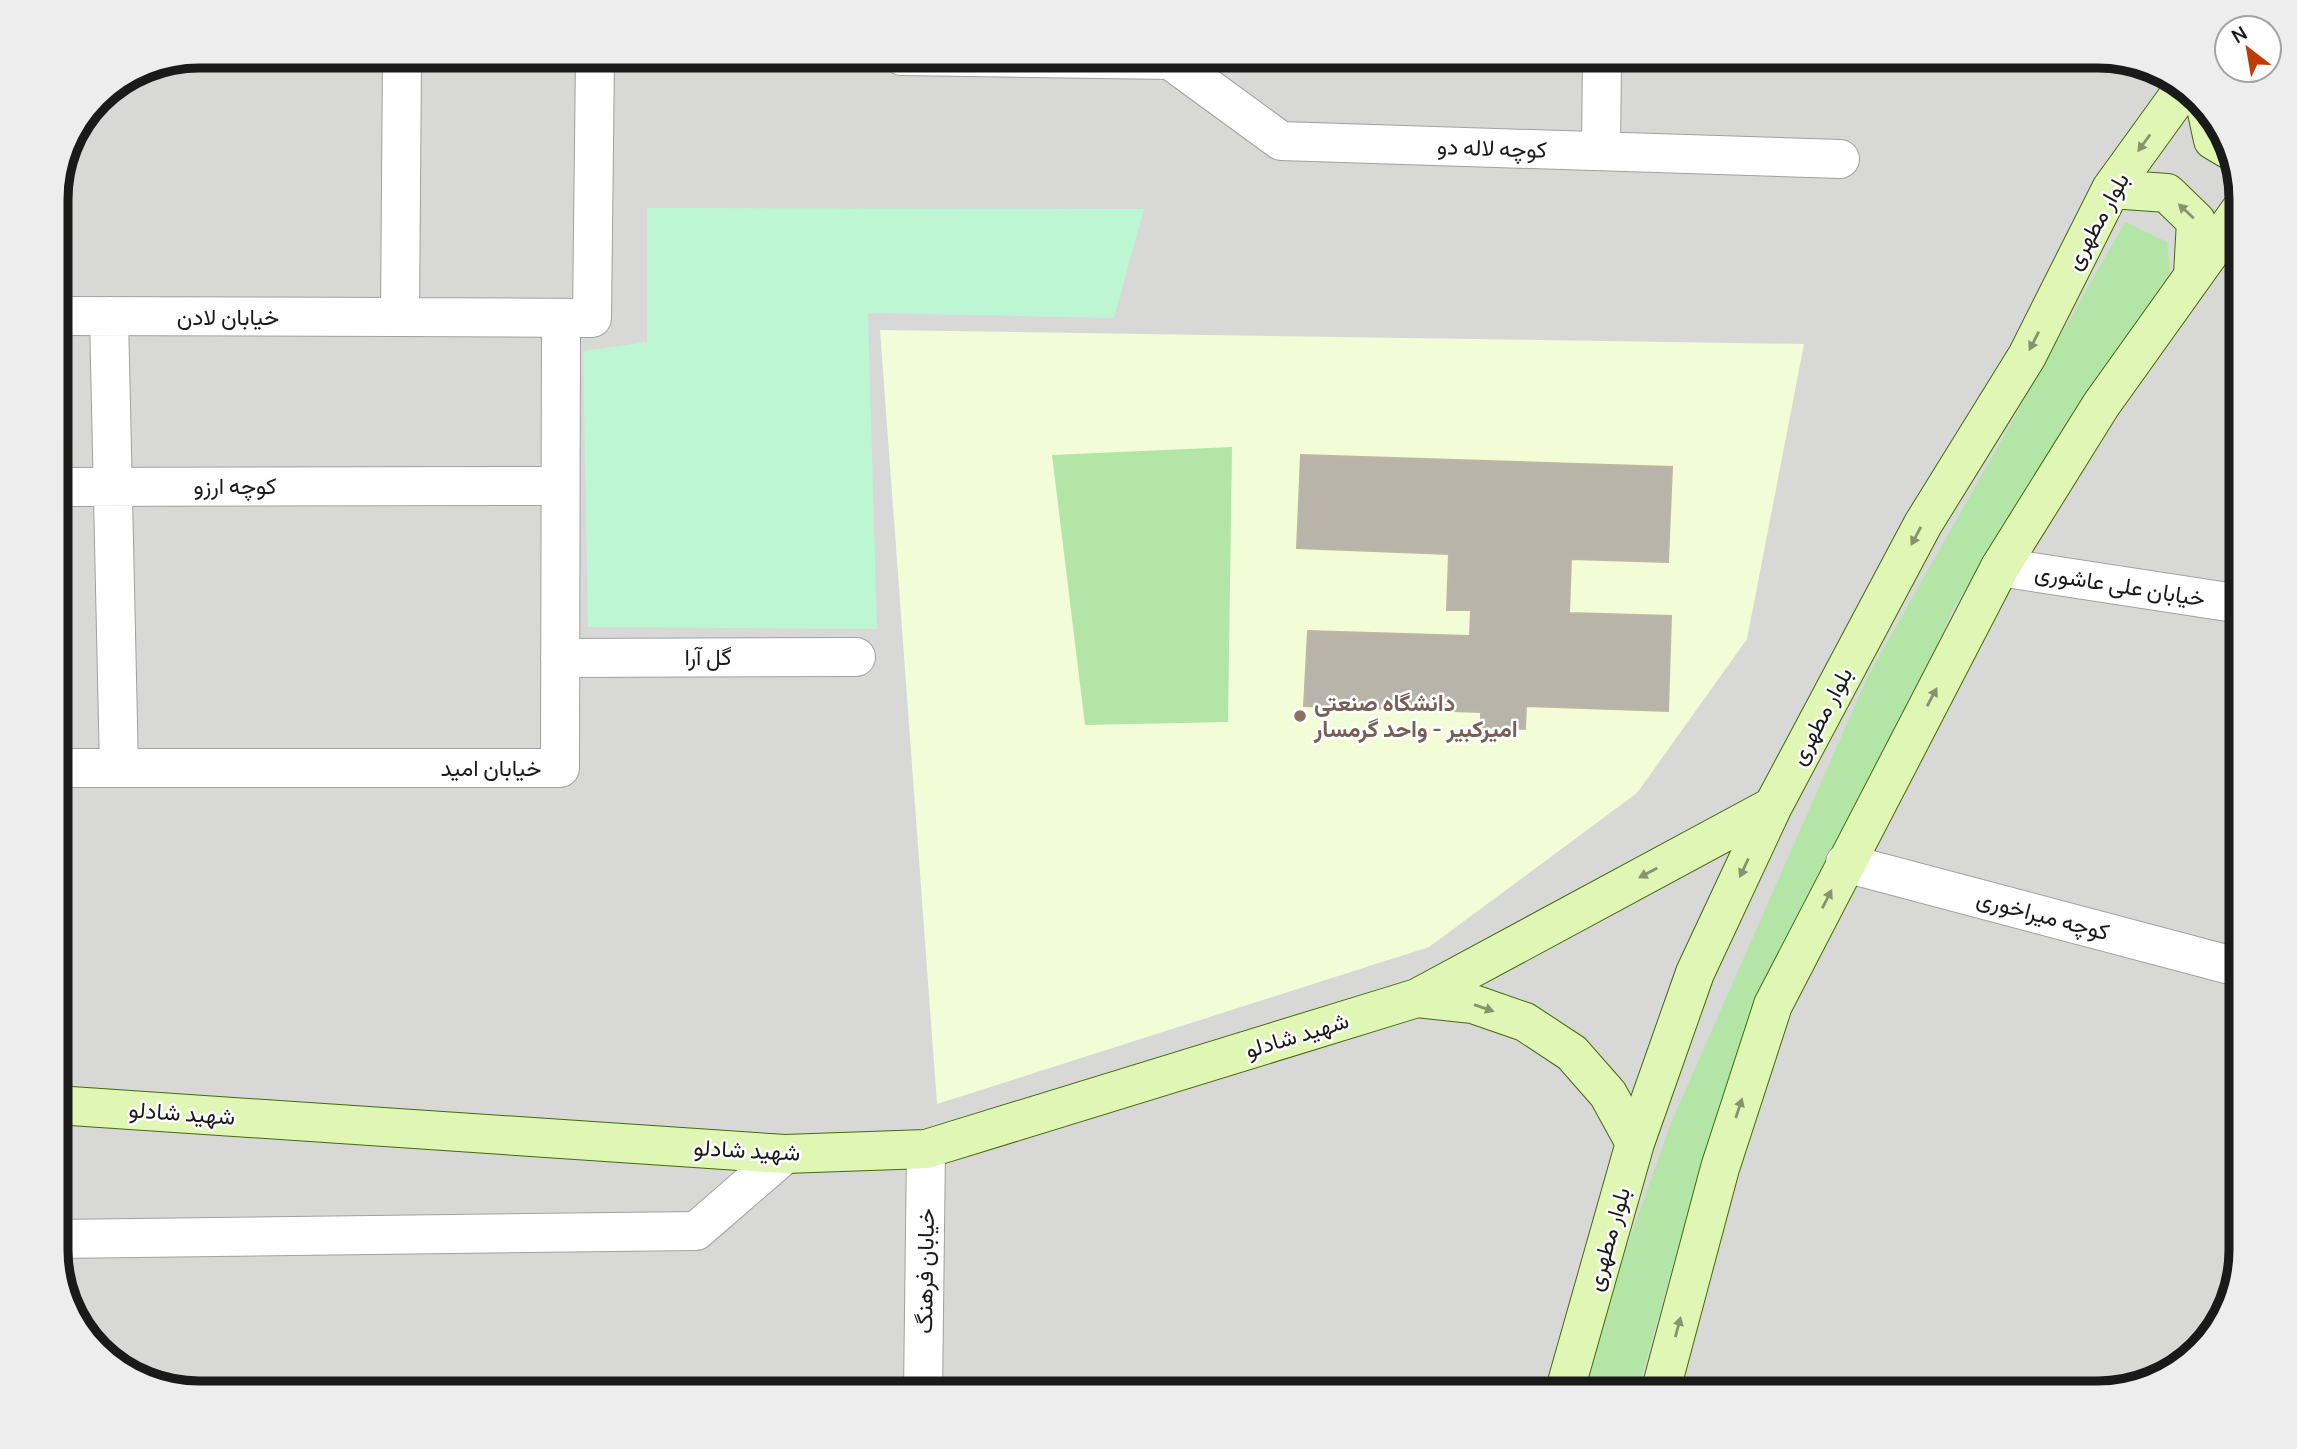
<svg xmlns="http://www.w3.org/2000/svg" width="2297" height="1449" font-family="Manrope,Vazirmatn,sans-serif">
<rect width="100%" height="100%" fill="#ecebe0"/>
<path fill="#d8d8d7" d="M200,56H2097L2177,80L2222,128L2241,199V1250L2217,1329L2169,1374L2098,1393H200L120,1369L75,1321L56,1258V191L67,144L98,98L145,67Z"/>
<path fill="#f2fdd7" d="M880,330L1804,344L1747,639L1637,793L1429,947L937,1104Z"/>
<path fill="#b3e5a6" d="M2125,222L2167,242L2170,273L1953,609L1682,1232L1637,1393H1575L1671,1123L1868,676Z
M1232,447L1228,722L1085,725L1052,455Z"/>
<path fill="#bcf6d2" d="M647,208L1144,209L1114,318L868,313L877,629L588,627L583,351L647,342Z"/>
<path fill="#b8b4aa" stroke="#bdb6a3" stroke-width="2" d="M1301,455L1672,467L1668,562L1571,559L1569,613L1671,616L1668,711L1526,706L1525,729L1481,727V712L1304,706L1308,631L1470,636L1471,610H1447L1449,554L1297,548Z"/>
<g fill="none" stroke-linecap="round" stroke-linejoin="round">
<g stroke="#a1a1a1" stroke-width="40">
<path id="street" d="M402,56L400,317L592,318L595,56
M902,56L1170,60
M1170,60L1281,141L1840,159
M1601,151L1602,56
M56,316L400,317
M109,316L119,768
M56,487L560,486
M2000,567L2241,604
M560,658L856,657
M56,768H560L561,318
M1845,863L2241,968
M56,1239L696,1231L785,1154
M923,1393L926,1149"/>
</g>
<g stroke="#436a08" stroke-width="40">
<path id="secondary" d="M2207,112L2213,140L2228,149
M2111,189L2167,193L2196,221L2193,275
M1417,998L1473,1004L1525,1022L1572,1053L1608,1094L1635,1143
M56,1105L785,1154L926,1149L1417,998L1773,806
M1564,1393L1635,1143L1695,973L1773,806L1923,524L2027,356L2111,189L2184,88
M1660,1393L1720,1168L1773,1005L2000,567L2101,405L2241,209"/>
</g>
<use href="#street" stroke="#fff" stroke-width="38"/>
<use href="#secondary" stroke="#dff6b4" stroke-width="38"/>
</g>
<defs><path id="oneway-solid" d="M-6-.8H1V-3.2L6.5 0L1 3.2V.8H-6Z" transform="scale(1.75)"/></defs>
<g fill="#86936f">
<use href="#oneway-solid" transform="translate(2144 143) rotate(126)"/>
<use href="#oneway-solid" transform="translate(2186 211) rotate(-137)"/>
<use href="#oneway-solid" transform="translate(2034 341) rotate(117)"/>
<use href="#oneway-solid" transform="translate(1916 536) rotate(118)"/>
<use href="#oneway-solid" transform="translate(1932 697) rotate(-62)"/>
<use href="#oneway-solid" transform="translate(1744 868) rotate(115)"/>
<use href="#oneway-solid" transform="translate(1648 873) rotate(152)"/>
<use href="#oneway-solid" transform="translate(1827 899) rotate(-63)"/>
<use href="#oneway-solid" transform="translate(1484 1008) rotate(19)"/>
<use href="#oneway-solid" transform="translate(1739 1108) rotate(-72)"/>
<use href="#oneway-solid" transform="translate(1678 1327) rotate(-75)"/>
</g>
<circle fill="#8d6e63" stroke="#fff" stroke-width="2.5" cx="1300" cy="716" r="7"/>
<g text-anchor="middle" stroke-width="5" stroke-linejoin="round" paint-order="stroke">
<g font-size="23" fill="#1a1a1a" stroke="#fff">
<text transform="translate(1492 148) rotate(2)" y="8">کوچه لاله دو</text>
<text transform="translate(2097 221) rotate(-61)" y="8">بلوار مطهری</text>
<text x="228" y="325">خیابان لادن</text>
<text x="235" y="494">کوچه ارزو</text>
<text transform="translate(2120 585) rotate(9)" y="8">خیابان علی عاشوری</text>
<text x="708" y="665">گل آرا</text>
<text transform="translate(1821 716) rotate(-62)" y="8">بلوار مطهری</text>
<text x="491" y="776">خیابان امید</text>
<text transform="translate(2043 915) rotate(15)" y="8">کوچه میراخوری</text>
<text transform="translate(1297 1035) rotate(-17)" y="8">شهید شادلو</text>
<text transform="translate(182 1113) rotate(4)" y="8">شهید شادلو</text>
<text transform="translate(747 1150) rotate(3)" y="8">شهید شادلو</text>
<text transform="translate(1608 1239) rotate(-74)" y="8">بلوار مطهری</text>
<text transform="translate(925 1271) rotate(-89)" y="8">خیابان فرهنگ</text>
</g>
<g font-size="23" font-weight="bold" fill="#785e54" stroke="#fff" text-anchor="start">
<text x="1314" y="711">دانشگاه صنعتی<tspan x="1314" dy="26">امیرکبیر - واحد گرمسار</tspan></text>
</g>
</g>
<path d="M0 0H2297V1449H0ZM199 68H2098A131 131 0 0 1 2229 199V1250A131 131 0 0 1 2098 1381H199A131 131 0 0 1 68 1250V199A131 131 0 0 1 199 68Z" fill="#ededed" fill-rule="evenodd"/>
<path fill="none" stroke="#1a1a1a" stroke-width="9" d="M199 68H2098A131 131 0 0 1 2229 199V1250A131 131 0 0 1 2098 1381H199A131 131 0 0 1 68 1250V199A131 131 0 0 1 199 68Z"/>
<g transform="translate(2248 49) rotate(329)"><circle r="33" fill="#ffffff" stroke="#a3a3a3" stroke-width="2"/>
<path d="M0-5L12 26L0 18L-12 26Z" fill="#bd3c07"/>
<text y="-10" font-size="19" font-weight="bold" text-anchor="middle" fill="#1a1a1a">N</text>
</g>
</svg>
